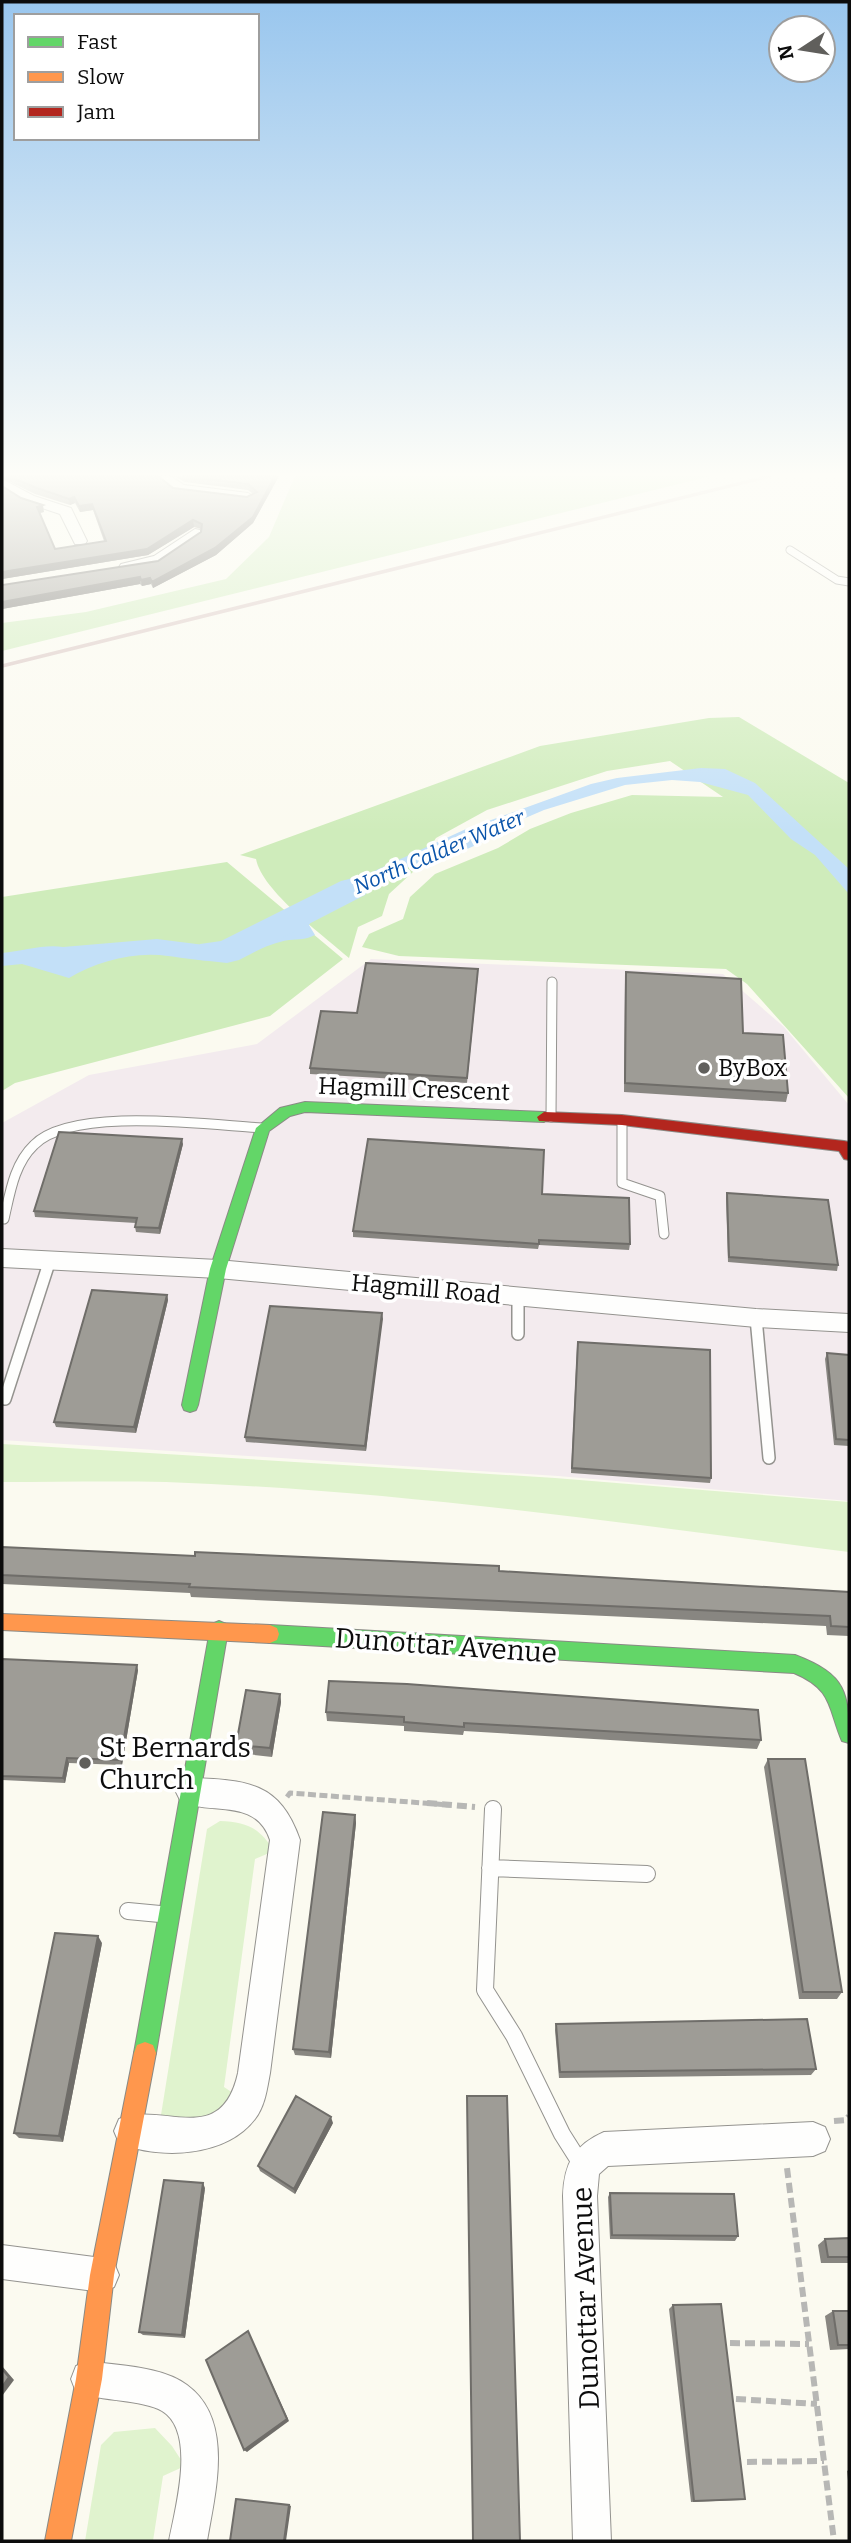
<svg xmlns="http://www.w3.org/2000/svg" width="851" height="2543" font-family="Bitter,serif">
<rect width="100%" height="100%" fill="#fbfaf0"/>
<path fill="#f3ebee" d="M371,959L723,974L784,1027L849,1105V1501L558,1476L2,1440V1123L89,1075L257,1044Z"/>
<path fill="#e0f3ce" d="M2,1444L555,1478L849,1502V1552C623,1523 394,1490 166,1482C111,1481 56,1482 2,1482Z
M220,1821C247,1822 260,1828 274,1851L255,1859L224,2087L239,2097L224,2119L170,2124L161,2115L207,1829Z
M155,2428L172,2446L185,2466L163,2476L153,2541H85L101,2445L114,2432Z"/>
<path fill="#cfecbb" d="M295,476H711L2,651V623L86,612L226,579L269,537Z
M739,717L849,783V1098L747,984L726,969L399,956L362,947L369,934L403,919L410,897L435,874L498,848L530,829L571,813L632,795L723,797L670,761L607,771L487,810L436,838L414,871L389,894L382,916L358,927L349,958C323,935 262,891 256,859L240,855L540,746L709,718Z
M227,862L343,959L270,1016L15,1083L2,1091V897Z"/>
<path fill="#c3e0f8" d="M701,768L725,769L755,783L849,869V894L815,855L791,839L748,795L700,782L672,780L625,785L544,810L516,822L499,835L467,849L389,873L316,913L309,925L315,935C305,940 300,939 289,940C264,944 243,960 217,961C200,961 185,958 168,956C135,951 97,961 69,978L22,964L2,966V953C22,951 45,944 63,947L157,939L212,946L282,930L293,926L313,899L466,829L591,784L617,778Z"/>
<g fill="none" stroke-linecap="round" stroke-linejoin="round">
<path fill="#c3e0f8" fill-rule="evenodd" d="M353,878L365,881L370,888L365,895L239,960L227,963L200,960L195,952L200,944L221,941L341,881Z"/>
<g stroke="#94938f" stroke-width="9">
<path id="lane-far3" d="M790,550L837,580L849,582"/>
</g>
<g stroke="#94938f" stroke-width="11">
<path id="lane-far2" d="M551,1117L552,982
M622,1120V1183L660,1196L664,1234
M4,1219C10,1193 14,1164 34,1145C72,1106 209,1125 262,1128"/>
</g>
<g stroke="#94938f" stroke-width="14">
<path id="lane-far1" d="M518,1297V1334
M756,1318L769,1458
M5,1399L50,1260"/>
</g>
<g stroke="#94938f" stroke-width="18">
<path id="lane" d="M493,1809L485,1990L514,2036L562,2134L581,2164
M490,1868L647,1874
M128,1911L160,1914"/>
</g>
<g stroke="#94938f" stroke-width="2">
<path id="street" d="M156,476H170L184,485L248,493L255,497L248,501L175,492Z
M2,479L34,496L71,508L87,541L85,544H75L60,514L24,502L2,488Z
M195,529L200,530V536L164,562L126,571L119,567L121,564L154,556Z
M2,1249L218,1260L756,1309L849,1314V1332L756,1327L218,1278L2,1267Z
M191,1778C247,1780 280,1782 300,1840L270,2073C267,2089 265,2106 255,2119C226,2157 160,2160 119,2143L114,2131L119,2119C163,2101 221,2149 238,2073L270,1840C256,1798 212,1815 181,1802L176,1792L181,1782Z
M813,2122L825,2127L830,2139L825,2151L813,2156L608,2166L599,2174L597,2196L611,2541H573L563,2196C564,2164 574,2145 604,2132Z
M2,2245L102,2258L114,2263L119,2275L114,2287L102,2292L2,2279Z
M89,2361C119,2366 162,2366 187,2385C235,2420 215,2493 207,2541H169C175,2509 197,2432 162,2411C145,2400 99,2401 76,2392L71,2379L76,2366Z"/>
</g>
<g stroke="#8a8a85" stroke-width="2">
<path id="fast" d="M305,1102L544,1112L551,1117L544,1122L305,1112L290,1116L269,1131L226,1269L198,1405L196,1410L190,1412L184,1410L182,1405L210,1269L256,1128L280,1108Z
M219,1621L226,1624L228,1630L156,2053L153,2061L145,2064L137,2061L134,2053L210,1630L212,1624Z
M270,1625L795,1655C847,1675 849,1692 849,1743L842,1741C828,1708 833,1689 794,1673L270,1643L263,1640L261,1634L263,1628Z"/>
</g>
<g stroke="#8a8a85" stroke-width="2">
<path id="slow" d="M2,1614L270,1625L277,1628L279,1634L277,1640L270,1643L2,1630Z
M145,2042L153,2045L156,2053L114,2275L102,2379L71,2541H45L76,2379L90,2275L134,2053L137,2045Z"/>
</g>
<g stroke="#8a8a85" stroke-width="2">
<path id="jam" d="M544,1112L622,1115L844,1141L849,1142V1160L844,1159L839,1151L622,1125L539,1121L537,1117Z"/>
</g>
<path stroke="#b7b7b5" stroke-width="5" stroke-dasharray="8 3.5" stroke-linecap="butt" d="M287,1797L290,1793L450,1805"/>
<path stroke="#b7b7b5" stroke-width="6" stroke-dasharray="10 5" stroke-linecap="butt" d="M427,1803L475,1807
M834,2121L846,2120L849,2116
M787,2168L834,2541
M730,2343L809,2344
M736,2399L817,2404
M747,2462L824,2461"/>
<use href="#lane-far3" stroke="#fefefd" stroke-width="7"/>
<use href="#lane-far2" stroke="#fefefd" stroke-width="9"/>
<use href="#lane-far1" stroke="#fefefd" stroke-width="11"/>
<use href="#lane" stroke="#fefefd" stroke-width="16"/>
<use href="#street" fill="#fefefd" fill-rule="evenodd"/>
<use href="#fast" fill="#63d668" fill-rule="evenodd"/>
<use href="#slow" fill="#ff974d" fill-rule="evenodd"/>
<use href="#jam" fill="#b3261e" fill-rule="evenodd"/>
<path stroke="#d9c4c1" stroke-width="3.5" d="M2,666L770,476"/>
</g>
<path fill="#888681" d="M2,476H158L173,488L247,497L253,494L248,490L185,482L174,476H279L253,523L216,555L153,588L151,584L142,586L140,584L2,609V585L158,561L201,532V529L194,527L148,555L2,579V486L44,512L40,513L55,549L104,541L93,510L80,512L75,503L70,505L35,494L2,478Z
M626,972L743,1033L788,1093L786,1102L624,1092L625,981Z
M478,975L467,1083L310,1074V1068L357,1013Z
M183,1144L160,1234L136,1232L135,1227L136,1223L35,1217L34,1211Z
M727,1193L838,1265L837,1271L728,1262L726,1198Z
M542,1194L630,1244L629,1250L539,1245L538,1249L353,1237V1231Z
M167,1295L168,1300L136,1433L56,1427L54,1422Z
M382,1313L366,1451L246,1442L245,1437Z
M577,1347L711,1478L710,1483L571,1473Z
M827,1353L849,1355V1446L834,1445L825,1359Z
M2,1547L499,1571L849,1592V1636L827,1635L826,1626L191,1597L190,1593L2,1584Z
M2,1659L138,1670L122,1765L69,1763L65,1783L2,1780Z
M280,1694L281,1702L272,1757L238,1753L236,1745Z
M326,1712L761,1740L757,1749L464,1731L463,1735L404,1731V1726L327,1721Z
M768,1759L842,1992L837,1999H799L764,1767Z
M355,1815L356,1823L331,2058L295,2055L293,2049Z
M102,1943L63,2142L19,2138L14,2133Z
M556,2024L816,2069L811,2075L559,2078L555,2030Z
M467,2096L520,2541H473Z
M333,2123L295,2194L260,2171L258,2166Z
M205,2188L185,2338L143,2335L139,2332Z
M610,2193L738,2236L735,2241L610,2239L608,2197Z
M849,2238V2263H821L818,2245L825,2239Z
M673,2305L745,2499L741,2500L691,2502L669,2309Z
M833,2311H849V2349L830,2350L825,2316Z
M849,2470V2490L847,2471Z"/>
<path fill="#6f6d69" d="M275,476H279L253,523L216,555L153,588L152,582Z
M74,497L75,503L70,505L69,499Z
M92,504L93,510L80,512L79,506Z
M43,505L44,512L38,513L37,507Z
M193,520L194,527L148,555L2,579V572Z
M140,577V584L2,609V602Z
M150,578L151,584L142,586L141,580Z
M182,1139L183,1144L160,1234L159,1228Z
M167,1295L168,1300L136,1433L134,1427Z
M382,1313L383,1319L366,1451L365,1446Z
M137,1665L138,1670L122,1765L120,1760Z
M280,1694L281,1702L272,1757L270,1748Z
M67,1758L69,1763L65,1783L63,1778Z
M355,1815L356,1823L331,2058L329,2052Z
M98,1936L102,1943L63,2142L59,2136Z
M331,2117L333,2123L295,2194L294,2189Z
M203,2183L205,2188L185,2338L182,2335Z
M248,2331L289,2421L247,2452L244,2450Z
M2,2366L14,2380L2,2396Z
M289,2505L291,2506L286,2541H284Z"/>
<path fill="#9e9c96" stroke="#6f6d69" stroke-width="2" d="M8,476H158L173,488L247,497L257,492L248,484L183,476H275L253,517L215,548L152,582L150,578L141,580L140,577L2,602V585L158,561L201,532L202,524L193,520L147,549L2,572V486L21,498L43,505L37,507L55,549L106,541L92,504L79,506L74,497L69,499L34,487Z
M366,963L478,969L467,1078L310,1068L321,1011L357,1013Z
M626,972L741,979L743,1033L783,1035L788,1093L625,1083Z
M59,1132L182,1139L159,1228L135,1227L137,1218L34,1211Z
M368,1139L544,1150L542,1194L629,1198L630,1244L539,1240V1244L353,1231Z
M727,1193L828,1200L838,1265L729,1257Z
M92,1290L167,1295L134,1427L54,1422Z
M270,1306L382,1313L365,1446L245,1437Z
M578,1342L710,1350L711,1478L572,1468Z
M827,1353L849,1355V1440L836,1439Z
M2,1547L195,1556V1552L499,1566V1571L849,1592V1627L831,1626L830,1616L189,1587L190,1584L2,1575Z
M2,1659L137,1665L120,1760L67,1758L63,1778L2,1776Z
M329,1681L407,1684L758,1710L761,1740L464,1723V1727L404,1722V1717L326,1712Z
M246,1690L280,1694L270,1748L236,1745Z
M768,1759H805L842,1992H803Z
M323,1812L355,1815L329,2052L293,2049Z
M55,1933L98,1936L59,2136L14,2133Z
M807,2019L816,2069L560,2072L556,2024Z
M296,2096L331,2117L294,2189L258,2166Z
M467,2096H507L520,2541H473Z
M164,2180L203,2183L182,2335L139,2332Z
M610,2193L734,2194L738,2236L612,2235Z
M849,2238V2257H828L825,2239Z
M721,2304L745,2499L694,2501L673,2305Z
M833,2311H849V2345H838Z
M248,2331L287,2419L244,2450L206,2360Z
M2,2369L9,2377L2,2387Z
M236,2499L289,2505L284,2541H230Z"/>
<linearGradient id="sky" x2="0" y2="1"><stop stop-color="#99c6ee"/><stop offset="0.57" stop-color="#fdfdf8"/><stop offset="1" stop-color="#fdfdf8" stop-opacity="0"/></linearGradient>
<rect width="851" height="832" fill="url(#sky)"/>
<g fill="#605f5c" stroke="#fff" stroke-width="2.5">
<circle cx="704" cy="1068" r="7"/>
<circle cx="85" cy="1763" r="7"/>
</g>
<g text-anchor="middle" stroke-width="7" stroke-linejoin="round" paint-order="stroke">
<g font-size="21" font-style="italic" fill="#0a54aa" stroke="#fff">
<text transform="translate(439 852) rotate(-23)" y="7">North Calder Water</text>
</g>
<g font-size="24" fill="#0c0c0c" stroke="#fff" text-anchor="start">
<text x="718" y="1076">ByBox</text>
</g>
<g font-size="24" fill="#0c0c0c" stroke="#fff">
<text transform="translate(414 1089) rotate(2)" y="8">Hagmill Crescent</text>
<text transform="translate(426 1289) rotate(5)" y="8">Hagmill Road</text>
</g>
<g font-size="28" fill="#0c0c0c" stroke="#fff">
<text transform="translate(446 1645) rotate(4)" y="10">Dunottar Avenue</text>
<text transform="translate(585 2298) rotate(-92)" y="10">Dunottar Avenue</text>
</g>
<g font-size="28" fill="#0c0c0c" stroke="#fff" text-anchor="start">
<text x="99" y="1757">St Bernards<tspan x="99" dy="32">Church</tspan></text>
</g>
</g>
<rect width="851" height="2543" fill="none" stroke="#0c0c0c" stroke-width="7"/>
<rect x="14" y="14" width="245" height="126" fill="#ffffff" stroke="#9e9e9e" stroke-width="2"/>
<rect x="28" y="37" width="35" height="10" fill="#63d668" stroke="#9e9e9e" stroke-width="2"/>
<text x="77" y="49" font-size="21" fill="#0c0c0c">Fast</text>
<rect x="28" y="72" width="35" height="10" fill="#ff974d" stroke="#9e9e9e" stroke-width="2"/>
<text x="77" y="84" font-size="21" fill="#0c0c0c">Slow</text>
<rect x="28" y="107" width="35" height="10" fill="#b3261e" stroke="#9e9e9e" stroke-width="2"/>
<text x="77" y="119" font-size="21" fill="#0c0c0c">Jam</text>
<g transform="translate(802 49) rotate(258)"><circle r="33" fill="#ffffff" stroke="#9e9e9e" stroke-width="2"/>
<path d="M0-5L12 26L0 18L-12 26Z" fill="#605f5c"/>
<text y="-10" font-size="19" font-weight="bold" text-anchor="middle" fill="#0c0c0c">N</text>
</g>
</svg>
